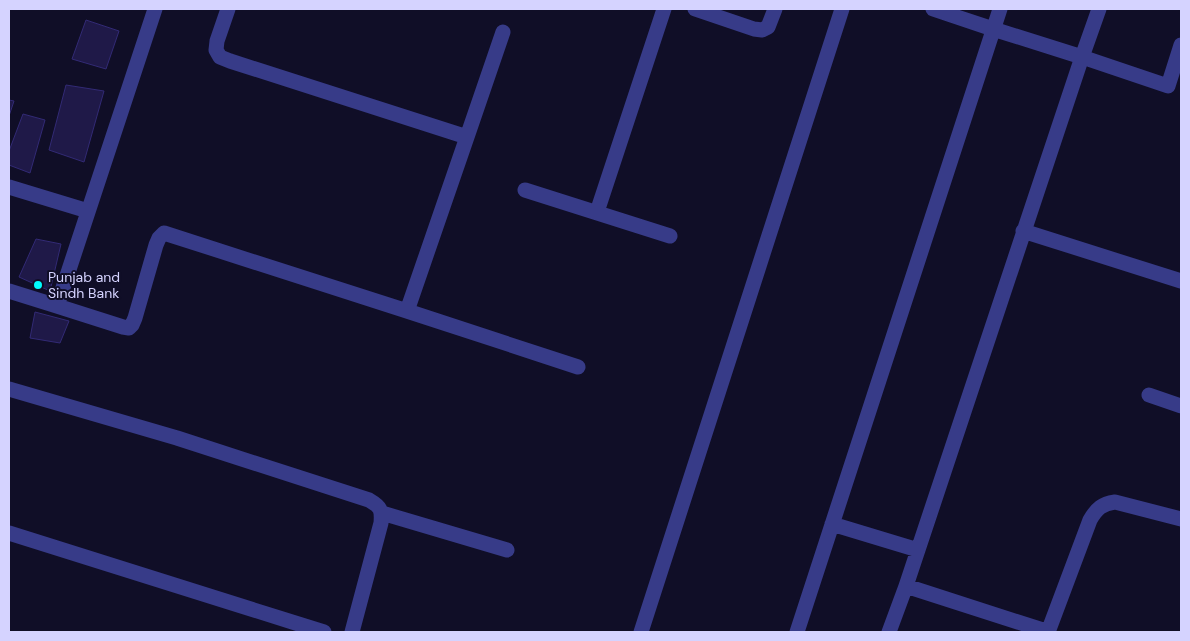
<svg xmlns="http://www.w3.org/2000/svg" width="1190" height="641" font-family="'DM Sans',sans-serif">
<rect width="100%" height="100%" fill="#100e27"/>
<path fill="#1f1948" stroke="#322a75" d="M86,20L119,31L106,69L72,59Z
M66,85L104,91L84,162L49,150Z
M9,100L14,101L9,116Z
M23,114L45,120L30,173L9,165V151Z
M36,239L61,244L50,291L19,277Z
M35,312L69,321L60,343L30,338Z"/>
<g fill="none" stroke-linecap="round" stroke-linejoin="round">
<path stroke="#373b88" stroke-width="15" d="M695,9L754,29L762,30L768,27L775,9
M1099,9L1082,57L1168,86L1181,45
M467,137L503,32
M9,187L88,211
M525,190L670,236
M597,212L664,9
M1023,231L1181,281
M9,291L57,306L155,9
M57,306L123,327L129,328L132,325L135,318L156,245L159,238L164,233L407,311L467,137L230,61L220,57L216,50L217,41L228,9
M407,311L578,367
M9,389L177,438L369,500C381,507 382,510 381,523L352,632
M1149,395L1181,406
M382,513L507,550
M832,524L918,550
M9,533L324,632
M906,586L1049,632
M641,632L842,9
M797,632L1000,9
M889,632L906,586L1082,57L993,29L933,9
M1048,632L1090,520C1097,508 1102,504 1115,502L1181,519"/>
</g>
<circle fill="#00fbfe" stroke="#100e27" stroke-width="2" cx="38" cy="285" r="5"/>
<g text-anchor="middle" stroke-width="4" stroke-linejoin="round" paint-order="stroke">
<g font-size="14" fill="#d5d3ff" stroke="#100e27" text-anchor="start">
<text x="48" y="282">Punjab and<tspan x="48" dy="16">Sindh Bank</tspan></text>
</g>
</g>
<rect width="1190" height="641" fill="none" stroke="#d5d3ff" stroke-width="20"/>
</svg>
